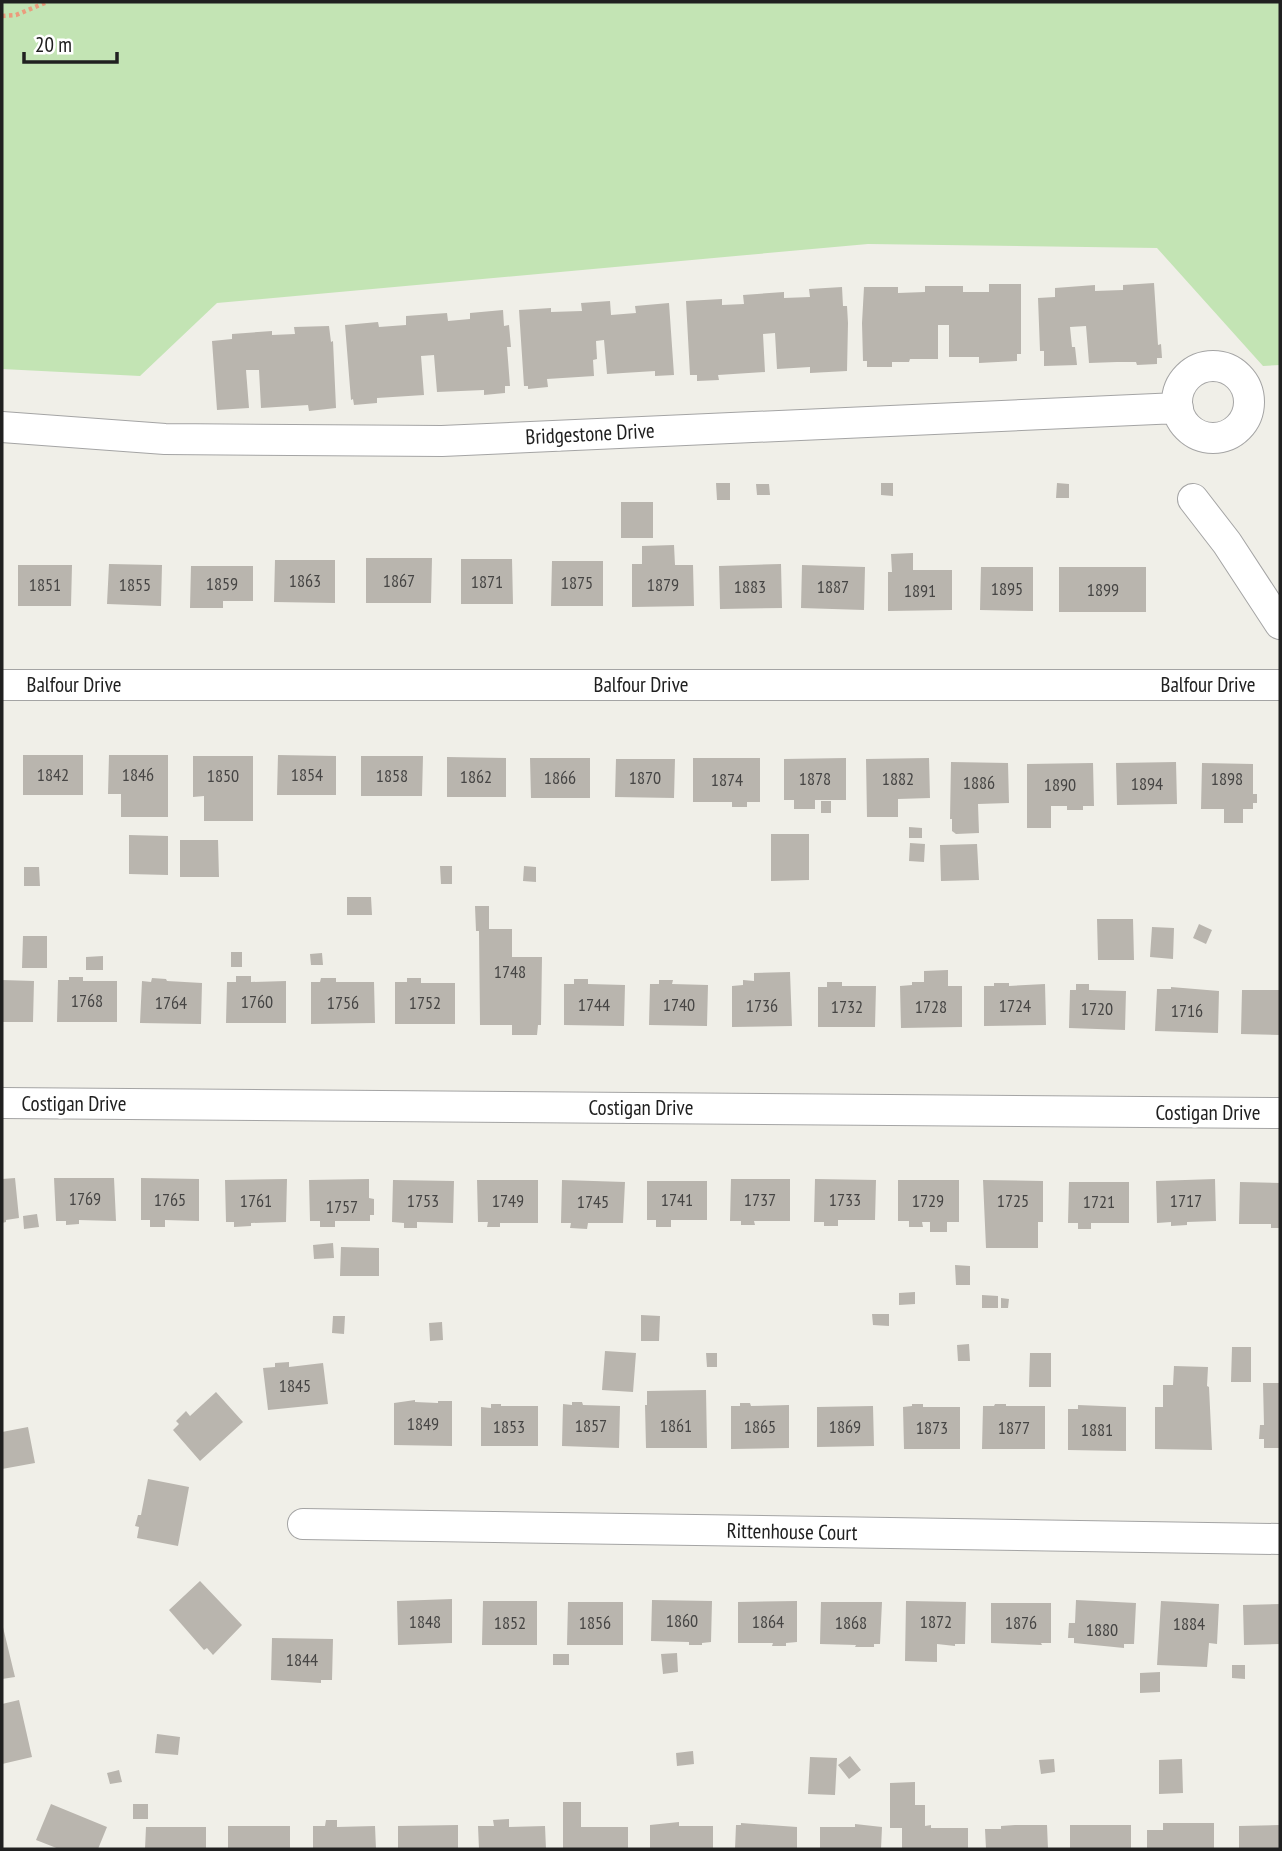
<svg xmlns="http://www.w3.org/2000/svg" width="1282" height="1851" font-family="'PT Sans Narrow',sans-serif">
<rect width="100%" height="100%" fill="#f0efe8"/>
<path fill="#c3e4b4" d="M2,2H1280V365L1263,366L1157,248L868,244L217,303L140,376L2,369Z"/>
<path fill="#b9b5ae" d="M1154,283L1158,345L1161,344L1162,358H1157V364L1137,365L1136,362H1117L1089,363L1086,326L1070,327L1072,347H1075L1077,365L1044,366V351H1040L1038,298L1055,297V288L1095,285V291L1123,290V285Z
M989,284H1021V354H1017V361L979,363V357H949V325H938V359H910L909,362H892V367H867V361H863L862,323L864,287H898V293L925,292V286H963V292H989Z
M842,287L843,306H847L848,323L847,371L810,373V367L777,369L775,333L763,334L765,372L718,375L719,380L697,381V375H690L686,301L722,299V305L744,304L743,295L784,292V298L810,297L809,289Z
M610,301L611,315L636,313L635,306L669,303L674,375L655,376V371L607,374L604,340L596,341L597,359L593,360L594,376L547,379L548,387L528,389V386H524L519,310L551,308V312L582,311L581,303Z
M503,310L504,326L509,325L511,347H507L510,386H505V393L484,395V390L437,392L434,355L421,356L424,395L377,398V403L354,405L353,399L351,400L345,325L378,322L379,327L406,325V316L447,313L448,321L470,319V313Z
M329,326L331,342L333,341L336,408L309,411L308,405L261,408L259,370H246L249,408L217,410L212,341L232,339V334L272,331V335L295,334L294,327Z
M716,483H730V500H717Z
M881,483H893V496L881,495Z
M1057,483L1069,484V498H1056Z
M756,484H769L770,495H757Z
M621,502H653V538H621Z
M674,545L675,565H693L694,606L632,607V564H642V546Z
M913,553V570H952V610L888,611V572H892L891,554Z
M366,558H432L431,603H366Z
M461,559H512L513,604H461Z
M275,560H335V603L274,602Z
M552,561H603V606H551Z
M109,564L162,565L161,606L107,604Z
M781,564L782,608L720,609L719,566Z
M18,565H72L71,606H18Z
M802,565L865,567L864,610L801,608Z
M191,566H253V601H223V608H190Z
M981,567H1033V611L980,610Z
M1059,567H1146V612H1059Z
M23,755H83V795H23Z
M109,755H168V817H121V794H108Z
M278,755L336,756V795H277Z
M193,756H253V821H204V796L193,797Z
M361,756H423L422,796H361Z
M447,757L506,758V797H447Z
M530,758H590V798H531Z
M693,758H760V802H747V807H732V802H693Z
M846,758V800H815V809H794V800H784V759Z
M929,758L930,798L898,799V817H867L866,759Z
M616,759H675L674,798L615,797Z
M951,762L1008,763L1009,803L978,804L979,833L956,834L952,831V819H950Z
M1176,762L1177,804L1117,805L1116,763Z
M1093,763L1094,806H1083V810H1067V806H1051V828H1027V764Z
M1202,763L1253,764V794H1257V803H1253V809H1243V823H1224V809H1201Z
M821,801H831V813H821Z
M909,827L922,828V838H909Z
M771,834H809V880L771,881Z
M129,835L168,836V875L129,874Z
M180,840H218L219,877H180Z
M910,843L925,844L924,862L909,861Z
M977,844L979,880L941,881L940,845Z
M440,866H452V884H441Z
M524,866L536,867V882L523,881Z
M24,867H39L40,886H24Z
M347,897H371L372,915H347Z
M475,906H489V929H512V957H542L541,1025H538L537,1035H512V1025H480L479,931H476Z
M1097,919H1133L1134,960H1098Z
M1199,924L1212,930L1206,944L1193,938Z
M1152,927L1174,928L1173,959L1150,957Z
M23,936H47V968H22Z
M231,952H242V967H231Z
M322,953L323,965H311L310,954Z
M103,956V970H86V957Z
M948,970V986H962V1027L901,1028L900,986L912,985V982H924V971Z
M790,972L792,1026L732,1027V986L743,985V980L754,981V973Z
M236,976H251V982L286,981V1023H226L227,982H236Z
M69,977H83V981H117V1022H57L58,980H69Z
M152,978L166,979L167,981L202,983L201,1024L140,1023L142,981L151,982Z
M321,978H336V982H374L375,1023L311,1024V982H320Z
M407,978H421V983H455V1024H395V982H407Z
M574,979H588V984L625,985L624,1026L564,1025V984H574Z
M2,980L34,981L33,1022H2Z
M659,980H673L672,984L708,985L707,1026L649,1025L650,984H659Z
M827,982H842V986H876L875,1027H818V987H827Z
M994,983H1009V986L1045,984L1046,1025L984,1026V986H994Z
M1076,984H1089V990L1126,991L1125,1030L1069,1028L1070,990H1076Z
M1171,987L1219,991L1218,1033L1155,1031L1157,989H1171Z
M1242,990H1280V1035L1241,1034Z
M15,1178L19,1218L6,1220V1222L2,1223V1179Z
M54,1178H114L116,1221L79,1220V1224L66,1225V1221H56Z
M141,1178L199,1179V1221L165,1220V1227H150V1220H141Z
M287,1179L286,1222L251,1223V1226L234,1227V1222H226L225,1180Z
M369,1179V1198L374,1199V1215H370V1221H335V1227H320V1221H310L309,1180Z
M731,1179H790V1221H754L755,1225H741V1221H730Z
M815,1179L876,1180L875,1220H838V1226H824V1222H814Z
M1215,1179L1216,1221L1187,1222V1225L1171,1226V1222L1157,1223L1156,1181Z
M393,1180L454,1181L453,1223L417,1222V1228H404V1223L392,1222Z
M477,1180H538V1223H500V1227H487L488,1222H478Z
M562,1180L625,1182L623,1223H588L587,1229L570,1228L571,1223H561Z
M898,1180H959V1222H947V1232H930V1222H922L923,1227H909V1221H898Z
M983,1180L1043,1181V1222H1038V1248H986Z
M647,1181H707V1220H671V1227H656V1220H647Z
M1069,1182H1129V1223H1091V1229H1078V1223H1068Z
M1240,1182L1280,1183V1228H1271V1224H1239Z
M37,1214L39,1227L24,1229L23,1216Z
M333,1243L334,1258L314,1259L313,1245Z
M341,1247L379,1248V1276H340Z
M955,1265L970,1266V1285H956Z
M915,1292V1304L899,1305V1293Z
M982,1295L998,1296V1308H982Z
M1001,1298L1009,1299L1008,1308H1001Z
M872,1314H889V1326L873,1325Z
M641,1315L660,1316L659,1341H641Z
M333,1316H345L344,1334L332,1333Z
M442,1322L443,1340L430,1341L429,1323Z
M969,1344L970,1361H958L957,1345Z
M1232,1347H1251V1382H1231Z
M605,1351L636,1353L633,1392L602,1390Z
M706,1353H717V1367H707Z
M1030,1353H1051V1387H1029Z
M289,1362V1367L323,1363L328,1404L268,1410L263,1368L275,1367V1363Z
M1174,1366L1208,1367L1207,1386L1209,1387L1212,1450L1155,1449V1407H1163V1385H1173Z
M1263,1383H1280V1448H1264V1439H1259L1260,1425H1264Z
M706,1390L707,1448H646L645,1405H647V1391Z
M216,1392L243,1422L200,1461L173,1430L179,1424L176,1421L186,1411L190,1416Z
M415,1400V1402L438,1403V1401H452V1446L394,1445V1403Z
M572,1402H582L583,1405L620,1406L619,1448L562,1446L563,1404L572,1405Z
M740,1403H750L751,1406L789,1405V1448L731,1449V1406H740Z
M491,1404H501V1406H538V1446H481V1407L491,1408Z
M912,1404H923V1407H960V1449H904L903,1407L912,1406Z
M995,1404H1006V1406H1045V1449H982L983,1406H994Z
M1078,1405L1126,1407V1451L1068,1450V1409H1078Z
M873,1406L874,1446L817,1447V1407Z
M28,1427L35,1463L2,1469V1432Z
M148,1479L189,1487L178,1546L137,1538L139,1527L135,1526L138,1515H141Z
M200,1581L242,1625L213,1655L207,1648L204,1650L169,1610Z
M452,1599V1643L398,1645L397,1601Z
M652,1600L712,1601L711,1642L702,1643V1645H689V1642L651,1641Z
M1076,1600L1136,1603L1134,1644H1124V1648L1074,1643V1638H1068L1069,1623H1075Z
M483,1601H537V1645H482Z
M797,1601V1642L786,1643V1646H772L773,1643H738V1602Z
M906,1601L966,1602L965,1644H955V1646L937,1644V1662L905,1661Z
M1161,1601L1219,1604L1217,1644L1209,1643L1207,1667L1157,1665Z
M568,1602H623V1645H567Z
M821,1602H882L880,1644H874V1647H855L856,1645L820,1644Z
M991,1603H1051V1643H1041L1042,1645L991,1643Z
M1280,1604V1644L1244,1645L1243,1605Z
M2,1623L15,1677L2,1679Z
M272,1638L333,1639L332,1680H321V1683L271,1680Z
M677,1653L678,1672L663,1674L661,1654Z
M553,1654H569V1665H553Z
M1232,1665H1245V1679L1232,1678Z
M1160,1672V1692L1140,1693V1673Z
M19,1700L32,1757L2,1764V1704Z
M157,1734L180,1737L178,1755L155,1753Z
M693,1751L694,1764L677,1766L676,1753Z
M850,1756L861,1770L849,1779L838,1765Z
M810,1757L837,1758L835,1795L808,1794Z
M1054,1759L1055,1772L1041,1774L1039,1760Z
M1182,1759L1183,1793L1159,1794V1760Z
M119,1770L122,1782L110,1784L107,1773Z
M915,1782V1805H925V1826L931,1825V1828H968V1849H902V1828H890V1783Z
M563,1802H581V1827H628V1849H563Z
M51,1804L107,1827L98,1849H59L36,1840Z
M133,1804H148V1819H133Z
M509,1819V1827L545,1826L546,1849H479L478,1826H494L493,1820Z
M326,1820H337V1827L375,1826L376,1849H313V1826H325Z
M679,1822V1826H713V1849H650V1825Z
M741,1823L797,1827V1849H735L736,1825H741Z
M1163,1823H1214V1849H1147V1830H1163Z
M855,1824L882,1827L881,1849H820V1827H855Z
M458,1825V1849H398V1826Z
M1015,1825H1047L1048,1849H986L985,1829H1001V1826Z
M1070,1825H1131V1849H1070Z
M1280,1825V1849H1239V1826Z
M228,1826H290V1849H228Z
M146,1827H206V1849H145Z"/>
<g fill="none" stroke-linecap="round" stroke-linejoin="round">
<g stroke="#a4a4a4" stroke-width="32">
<path id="street" d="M1177 402a36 36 0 1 1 72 0a36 36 0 1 1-72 0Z
M2,427L165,439L442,441L1178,408
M1193,499L1227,543L1280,624
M2,685H1280
M2,1103L1280,1113
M303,1524L1280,1539"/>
</g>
<path stroke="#eb9c7d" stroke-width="4.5" stroke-dasharray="3.5 3.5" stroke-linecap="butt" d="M2,16L16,15L47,2"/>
<use href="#street" stroke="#fff" stroke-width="30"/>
</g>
<g text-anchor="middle" stroke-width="7" stroke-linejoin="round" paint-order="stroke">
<g font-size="18" fill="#464544">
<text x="305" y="587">1863</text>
<text x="399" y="587">1867</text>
<text x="487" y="588">1871</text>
<text x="577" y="589">1875</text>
<text x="222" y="590">1859</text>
<text x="45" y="591">1851</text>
<text x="135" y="591">1855</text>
<text x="663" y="591">1879</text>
<text x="750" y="593">1883</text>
<text x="833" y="593">1887</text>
<text x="1007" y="595">1895</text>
<text x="1103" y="596">1899</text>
<text x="920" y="597">1891</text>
<text x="53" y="781">1842</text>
<text x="138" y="781">1846</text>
<text x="307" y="781">1854</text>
<text x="223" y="782">1850</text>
<text x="392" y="782">1858</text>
<text x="476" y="783">1862</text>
<text x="560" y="784">1866</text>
<text x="645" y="784">1870</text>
<text x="815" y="785">1878</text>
<text x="898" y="785">1882</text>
<text x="1227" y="785">1898</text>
<text x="727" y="786">1874</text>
<text x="979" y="789">1886</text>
<text x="1147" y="790">1894</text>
<text x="1060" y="791">1890</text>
<text x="510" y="978">1748</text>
<text x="87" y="1007">1768</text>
<text x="257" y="1008">1760</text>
<text x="171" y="1009">1764</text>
<text x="343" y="1009">1756</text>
<text x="425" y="1009">1752</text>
<text x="594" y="1011">1744</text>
<text x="679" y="1011">1740</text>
<text x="762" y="1012">1736</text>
<text x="1015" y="1012">1724</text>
<text x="847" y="1013">1732</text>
<text x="931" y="1013">1728</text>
<text x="1097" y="1015">1720</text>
<text x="1187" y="1017">1716</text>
<text x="85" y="1205">1769</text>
<text x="170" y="1206">1765</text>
<text x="677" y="1206">1741</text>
<text x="760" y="1206">1737</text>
<text x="845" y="1206">1733</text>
<text x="256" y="1207">1761</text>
<text x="423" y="1207">1753</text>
<text x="508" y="1207">1749</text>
<text x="928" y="1207">1729</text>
<text x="1013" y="1207">1725</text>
<text x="1186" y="1207">1717</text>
<text x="593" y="1208">1745</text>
<text x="1099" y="1208">1721</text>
<text x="342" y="1213">1757</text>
<text x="295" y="1392">1845</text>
<text x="423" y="1430">1849</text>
<text x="591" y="1432">1857</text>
<text x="676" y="1432">1861</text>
<text x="509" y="1433">1853</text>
<text x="760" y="1433">1865</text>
<text x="845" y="1433">1869</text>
<text x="932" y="1434">1873</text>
<text x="1014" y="1434">1877</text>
<text x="1097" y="1436">1881</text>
<text x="682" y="1627">1860</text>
<text x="425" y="1628">1848</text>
<text x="768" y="1628">1864</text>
<text x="936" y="1628">1872</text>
<text x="510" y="1629">1852</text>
<text x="595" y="1629">1856</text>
<text x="851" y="1629">1868</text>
<text x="1021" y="1629">1876</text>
<text x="1189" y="1630">1884</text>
<text x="1102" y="1636">1880</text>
<text x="302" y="1666">1844</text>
</g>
<g font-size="21" fill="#202020" stroke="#fff">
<text transform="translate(590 434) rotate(-3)" y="7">Bridgestone Drive</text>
<text x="74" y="692">Balfour Drive</text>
<text x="641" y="692">Balfour Drive</text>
<text x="1208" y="692">Balfour Drive</text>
<text x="74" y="1111">Costigan Drive</text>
<text x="641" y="1115">Costigan Drive</text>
<text x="1208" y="1120">Costigan Drive</text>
<text transform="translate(792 1532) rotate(1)" y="7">Rittenhouse Court</text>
</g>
</g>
<rect width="1282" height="1851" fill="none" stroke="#202020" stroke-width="7"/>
<path d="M24 52v10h93v-10" fill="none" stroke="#202020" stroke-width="3.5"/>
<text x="35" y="52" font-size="21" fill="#202020" stroke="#ffffff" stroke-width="5" paint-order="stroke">20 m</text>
</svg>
